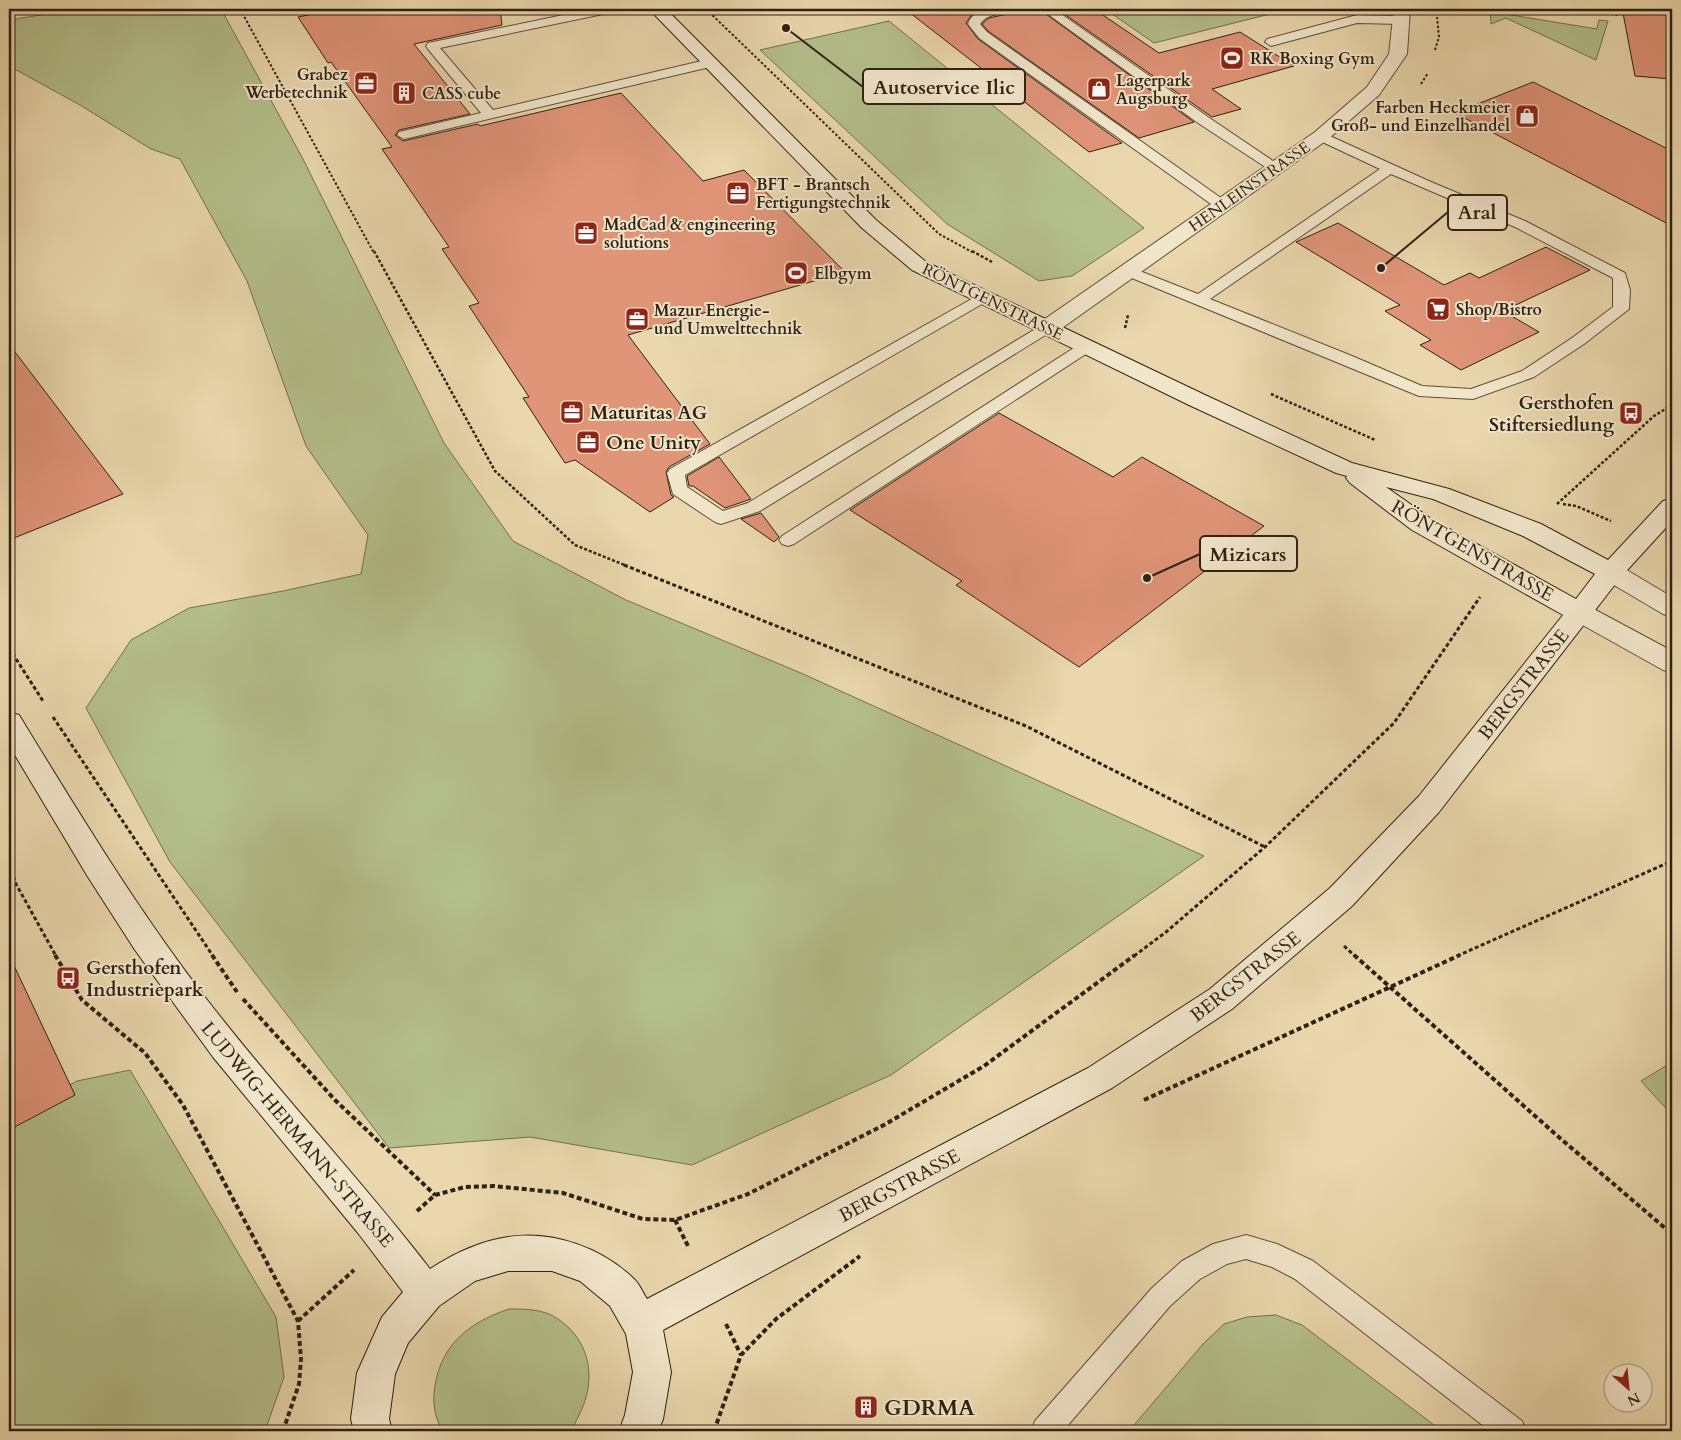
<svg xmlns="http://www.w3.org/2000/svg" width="1681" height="1440" font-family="Cardo,serif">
<rect width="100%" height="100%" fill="#ead7ad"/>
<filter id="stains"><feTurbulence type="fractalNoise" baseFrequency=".004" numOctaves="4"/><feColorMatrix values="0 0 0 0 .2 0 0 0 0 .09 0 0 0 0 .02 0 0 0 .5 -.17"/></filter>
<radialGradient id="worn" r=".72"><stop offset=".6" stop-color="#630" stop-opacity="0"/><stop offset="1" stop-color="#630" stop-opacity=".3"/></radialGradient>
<path fill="#b4bf8c" stroke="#72704f" d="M78,9H221L303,159L444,443L513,541L626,600L801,673L1204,856L891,1075L692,1165L530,1137L389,1148L170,862L86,708L131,640L189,608L283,591L361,574L368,535L306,446L247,281L180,159L151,149L80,105L9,66V20Z
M1105,9H1290L1154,43Z
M1490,9H1494L1493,12L1597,29L1599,20L1608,21L1596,60L1506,18L1491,24Z
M889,21L1144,228L1072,276L1039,281L947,224L760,50Z
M1672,1062V1115L1641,1081Z
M130,1070L276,1317L284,1377L265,1431H9V1118L77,1081Z
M509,1309C526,1309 544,1309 558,1319C591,1341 597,1381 579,1415C576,1421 574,1427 569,1431H443C436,1421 433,1406 434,1394C438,1347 467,1323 509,1309Z
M1276,1315L1302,1325L1442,1431H1129L1203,1344L1224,1324L1247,1317Z"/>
<path fill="#e09478" stroke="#2f2112" d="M338,9H500L502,25L414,44L470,114L399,130L395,135L403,141L478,124L480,126L621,93L703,181L744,170L845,272L628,335L710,444L669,467L666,472L671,495L674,497L650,512L575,460L565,463L523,398L529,397L469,306L479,303L442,249L449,247L382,149L392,147L331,62L328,63L298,17Z
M905,9H983L972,14L966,23L978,39L1122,143L1089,152Z
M1011,9H1039L1194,122L1139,138L988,31L982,24L989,18L1007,14Z
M1057,9H1094L1159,53L1240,32L1294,66L1212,89L1241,109L1212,117Z
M1634,9H1672V79L1635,76L1623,13L1633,14Z
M1533,82L1672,151V226L1455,113Z
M1338,223L1444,285L1470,273L1479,278L1546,247L1590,270L1503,311L1539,332L1461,370L1420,345L1431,340L1385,311L1400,305L1296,242Z
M9,344L123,494L9,540Z
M999,413L1113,477L1142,457L1264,526L1079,667L956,585L962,581L850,510Z
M719,457L751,499L725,508L693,486H689L687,476Z
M761,513L779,537L774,542L741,519Z
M9,955L75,1095L9,1130Z"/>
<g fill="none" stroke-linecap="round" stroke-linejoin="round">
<g stroke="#5e4e39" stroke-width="2">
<path id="lane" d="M592,9H614L608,13L440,48L493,110L710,59L716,63L710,67L404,139L397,135L399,132L481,113L428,49L426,46L428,43Z
M990,9H1009L1007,12C997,14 986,15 980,24L987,32L1228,203L1230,206L1228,209H1218L979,38L968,24C971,14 980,11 990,9Z
M1041,9H1054L1208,117L1282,167L1275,171L1270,170L1198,123Z
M1357,15L1401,16L1407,20L1401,24L1357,23L1271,46L1265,42L1267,39Z
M1321,132L1431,182L1525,221L1625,273L1630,290L1629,309L1584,344L1534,377L1473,399L1419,396L1122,274L1120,271L1122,268H1132L1198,294L1380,169L1316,139L1314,136L1316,133ZM1391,174L1515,227L1613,278V307L1572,338L1522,371L1471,389L1422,386L1352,356L1210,299Z
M984,292L989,294L992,297L989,300L685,475L687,487L723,511L748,503L1042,325H1052L1055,328L1052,331L760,511L721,524L715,522L673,494L667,473L670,469Z
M1086,342L1092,344L1094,347L1092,350L794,544L788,546L782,544L779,540L782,536L1080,344Z
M1246,1235L1277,1244L1313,1261L1522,1421L1526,1431H1490L1295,1279L1272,1267L1246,1259L1227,1264L1200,1279L1170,1306L1063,1431H1031L1035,1421L1152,1288L1182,1261L1213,1244Z"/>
</g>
<g stroke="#5e4e39" stroke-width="2">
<path id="street" d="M1394,9H1410L1407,54L1379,95L1327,140L1055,333L1047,334L1039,333L1036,328L1039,323L1315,132L1367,87L1389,54Z
M1611,564L1620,566L1672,597V617L1663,614L1602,578L1598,572L1602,566Z
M1579,603L1588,606L1672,651V672L1663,670L1570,618L1566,612L1570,606Z"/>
</g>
<g stroke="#2f2112" stroke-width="2">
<path id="secondary" d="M649,9H666L876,220L926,262L1205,395L1352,463L1449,489L1541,524L1608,560L1663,501L1672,498V521L1620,578L1439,812L1352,906L1232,1009L1112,1088L663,1330L671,1372L663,1419L658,1431H619L625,1415L633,1372L626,1334L610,1306L580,1281L552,1271H508L475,1281L439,1306L408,1343L395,1374L389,1419L392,1431H354L351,1419L357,1373L382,1317L403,1292L358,1233L213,1057L135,950L88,877L9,745V712L19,715C79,813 138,911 208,1001C279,1093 359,1177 430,1269C453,1254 480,1241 508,1237C553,1230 603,1248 635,1280C640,1285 643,1293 647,1299L1088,1068L1210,989L1330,888L1419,796L1563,615L1412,530L1350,483L1346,478L1347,476L1336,473L1189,405L912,270L862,228ZM1386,487L1433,499L1523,536L1595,574L1576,599L1430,518Z"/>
</g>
<path stroke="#2f2112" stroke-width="2" stroke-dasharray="2.5 2" stroke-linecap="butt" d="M240,9L374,253
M706,9L939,234L974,253
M1611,14L1619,15
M1435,50L1439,37L1437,17
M1421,84L1428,73"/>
<path stroke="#2f2112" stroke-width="2.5" stroke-dasharray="3 2" stroke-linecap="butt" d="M374,251L495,471L575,545L627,566
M972,251L992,262
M1125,328L1128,315
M1271,394L1375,440
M1557,504L1654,416L1672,405
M1563,504L1576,506L1611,521"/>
<path stroke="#2f2112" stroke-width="3" stroke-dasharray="4 2.5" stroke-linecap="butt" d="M624,565L1026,726L1265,847
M9,648L43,701
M53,717L213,956
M9,864L16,884L56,956
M1344,946L1355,956
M1134,956L1166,932L1265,847L1394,723L1480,597
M1457,956L1672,861"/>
<path stroke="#2f2112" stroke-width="4" stroke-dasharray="5 3" stroke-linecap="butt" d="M55,955L82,1000L145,1053L183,1105L298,1321L301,1359L299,1384L283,1431
M212,955L237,992
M1354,955L1561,1139L1672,1234
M243,999L335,1100L435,1195
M1144,1100L1460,955
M417,1211L435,1195L465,1187L494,1186L563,1193L643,1219L675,1220L748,1194L884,1125L984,1066L1135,955
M675,1220L689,1248
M298,1321L354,1270
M726,1324L741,1355
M714,1431L741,1355L776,1319L860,1256"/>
<use href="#lane" fill="#f1e5ca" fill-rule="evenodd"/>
<use href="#street" fill="#f1e5ca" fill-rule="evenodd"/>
<use href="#secondary" fill="#f1e5ca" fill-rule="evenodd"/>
</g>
<defs>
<g id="stadium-square" transform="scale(1.25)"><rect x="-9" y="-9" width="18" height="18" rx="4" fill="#8f2418" stroke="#f1e5ca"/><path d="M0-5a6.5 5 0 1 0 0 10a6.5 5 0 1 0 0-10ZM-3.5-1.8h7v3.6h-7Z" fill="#fff"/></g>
<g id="office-square" transform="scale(1.25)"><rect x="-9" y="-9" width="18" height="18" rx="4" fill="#8f2418" stroke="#f1e5ca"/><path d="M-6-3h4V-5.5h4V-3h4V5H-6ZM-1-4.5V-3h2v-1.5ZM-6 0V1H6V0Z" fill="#fff"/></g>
<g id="shop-square" transform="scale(1.25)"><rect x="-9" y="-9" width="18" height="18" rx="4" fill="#8f2418" stroke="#f1e5ca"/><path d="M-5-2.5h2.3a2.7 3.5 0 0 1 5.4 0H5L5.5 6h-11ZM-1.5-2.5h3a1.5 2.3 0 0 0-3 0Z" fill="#fff"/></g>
<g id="building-square" transform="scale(1.25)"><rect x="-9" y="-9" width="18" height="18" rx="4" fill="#8f2418" stroke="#f1e5ca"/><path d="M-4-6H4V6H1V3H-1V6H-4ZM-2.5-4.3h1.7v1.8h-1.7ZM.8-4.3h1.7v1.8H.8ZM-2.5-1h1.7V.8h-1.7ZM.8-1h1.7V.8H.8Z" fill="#fff"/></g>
<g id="supermarket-square" transform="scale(1.25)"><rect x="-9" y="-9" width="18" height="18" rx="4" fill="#8f2418" stroke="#f1e5ca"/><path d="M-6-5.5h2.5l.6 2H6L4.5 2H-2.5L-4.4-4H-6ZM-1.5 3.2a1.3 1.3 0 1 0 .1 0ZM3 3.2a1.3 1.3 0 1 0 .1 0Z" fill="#fff"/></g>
<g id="bus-square" transform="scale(1.25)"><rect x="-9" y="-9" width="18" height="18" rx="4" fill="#8f2418" stroke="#f1e5ca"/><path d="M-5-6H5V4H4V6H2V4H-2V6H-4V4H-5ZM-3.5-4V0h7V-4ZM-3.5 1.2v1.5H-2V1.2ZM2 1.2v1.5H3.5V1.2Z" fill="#fff"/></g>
</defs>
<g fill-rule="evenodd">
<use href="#stadium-square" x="1232" y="58"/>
<use href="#office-square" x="366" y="83"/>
<use href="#shop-square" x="1099" y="89"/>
<use href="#building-square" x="404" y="93"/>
<use href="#shop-square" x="1527" y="116"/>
<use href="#office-square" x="738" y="193"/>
<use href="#office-square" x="586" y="233"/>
<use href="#stadium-square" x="796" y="273"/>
<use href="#supermarket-square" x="1438" y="309"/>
<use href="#office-square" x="637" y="319"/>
<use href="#office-square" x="572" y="412"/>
<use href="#bus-square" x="1631" y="413"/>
<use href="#office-square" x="588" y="442"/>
<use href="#bus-square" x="68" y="978"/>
<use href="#building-square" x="866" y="1407"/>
</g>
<g text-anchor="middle" stroke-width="4" stroke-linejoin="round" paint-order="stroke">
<g font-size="16" font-weight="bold" fill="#2f2112" stroke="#f1e5ca" text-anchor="start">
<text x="1250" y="64">RK Boxing Gym</text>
<text x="348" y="80" text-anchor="end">Grabez<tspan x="348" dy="18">Werbetechnik</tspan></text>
<text x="1116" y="86">Lagerpark<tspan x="1116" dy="18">Augsburg</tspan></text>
<text x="422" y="99">CASS cube</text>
<text x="1510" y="113" text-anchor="end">Farben Heckmeier<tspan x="1510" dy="18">Groß- und Einzelhandel</tspan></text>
<text x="756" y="190">BFT - Brantsch<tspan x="756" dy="18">Fertigungstechnik</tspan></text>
<text x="604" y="230">MadCad &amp; engineering<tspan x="604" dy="18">solutions</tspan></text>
<text x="814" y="279">Elbgym</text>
<text x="1456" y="315">Shop/Bistro</text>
<text x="654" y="316">Mazur Energie-<tspan x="654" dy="18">und Umwelttechnik</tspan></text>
</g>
<g font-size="16" fill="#2f2112" stroke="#f1e5ca">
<text transform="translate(1249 186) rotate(-35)" y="6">HENLEINSTRASSE</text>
<text transform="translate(993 301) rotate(26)" y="6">RÖNTGENSTRASSE</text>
</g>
<g font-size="19" font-weight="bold" fill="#2f2112" stroke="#f1e5ca" text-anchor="start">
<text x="1614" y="409" text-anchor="end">Gersthofen<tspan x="1614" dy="22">Stiftersiedlung</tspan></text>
<text x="590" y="419">Maturitas AG</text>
<text x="606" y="449">One Unity</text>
<text x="86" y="974">Gersthofen<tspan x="86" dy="22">Industriepark</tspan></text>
</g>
<g font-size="19" fill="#2f2112" stroke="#f1e5ca">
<text transform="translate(1473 550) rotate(30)" y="7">RÖNTGENSTRASSE</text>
<text transform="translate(1523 684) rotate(-52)" y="7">BERGSTRASSE</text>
<text transform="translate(1245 976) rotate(-38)" y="7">BERGSTRASSE</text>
<text transform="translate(298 1134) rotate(50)" y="7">LUDWIG-HERMANN-STRASSE</text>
<text transform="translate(899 1185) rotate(-28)" y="7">BERGSTRASSE</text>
</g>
<g font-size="22" font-weight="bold" fill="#2f2112" stroke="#f1e5ca" text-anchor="start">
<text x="884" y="1415">GDRMA</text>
</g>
</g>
<path fill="none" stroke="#2f2112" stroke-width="2" d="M786 28L863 87M1381 268L1448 212M1147 578L1200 554"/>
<g fill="#2f2112" stroke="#f1e5ca" stroke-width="2">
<circle cx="786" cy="28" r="5"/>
<circle cx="1381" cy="268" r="5"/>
<circle cx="1147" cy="578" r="5"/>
</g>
<g fill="#f1e5ca" stroke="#2f2112" stroke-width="2">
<rect x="863" y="69" width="162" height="35" rx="5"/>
<rect x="1448" y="195" width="59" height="35" rx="5"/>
<rect x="1200" y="536" width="97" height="35" rx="5"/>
</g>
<g font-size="20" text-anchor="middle" font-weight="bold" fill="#2f2112">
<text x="944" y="94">Autoservice Ilic</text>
<text x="1477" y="219">Aral</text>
<text x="1248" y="561">Mizicars</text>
</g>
<rect width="1681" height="1440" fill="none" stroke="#ead7ad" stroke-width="30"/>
<rect x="10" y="10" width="1661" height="1420" fill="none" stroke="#2f2112" stroke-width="2.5"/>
<rect x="15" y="15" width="1651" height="1410" fill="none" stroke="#2f2112"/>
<g transform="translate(1628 1388) rotate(153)"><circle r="24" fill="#f1e5ca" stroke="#a39780"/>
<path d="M0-4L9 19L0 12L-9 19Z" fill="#8f2418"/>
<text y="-8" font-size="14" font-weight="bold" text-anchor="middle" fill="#2f2112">N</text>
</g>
<rect width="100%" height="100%" filter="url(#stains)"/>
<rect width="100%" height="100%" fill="url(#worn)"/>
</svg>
